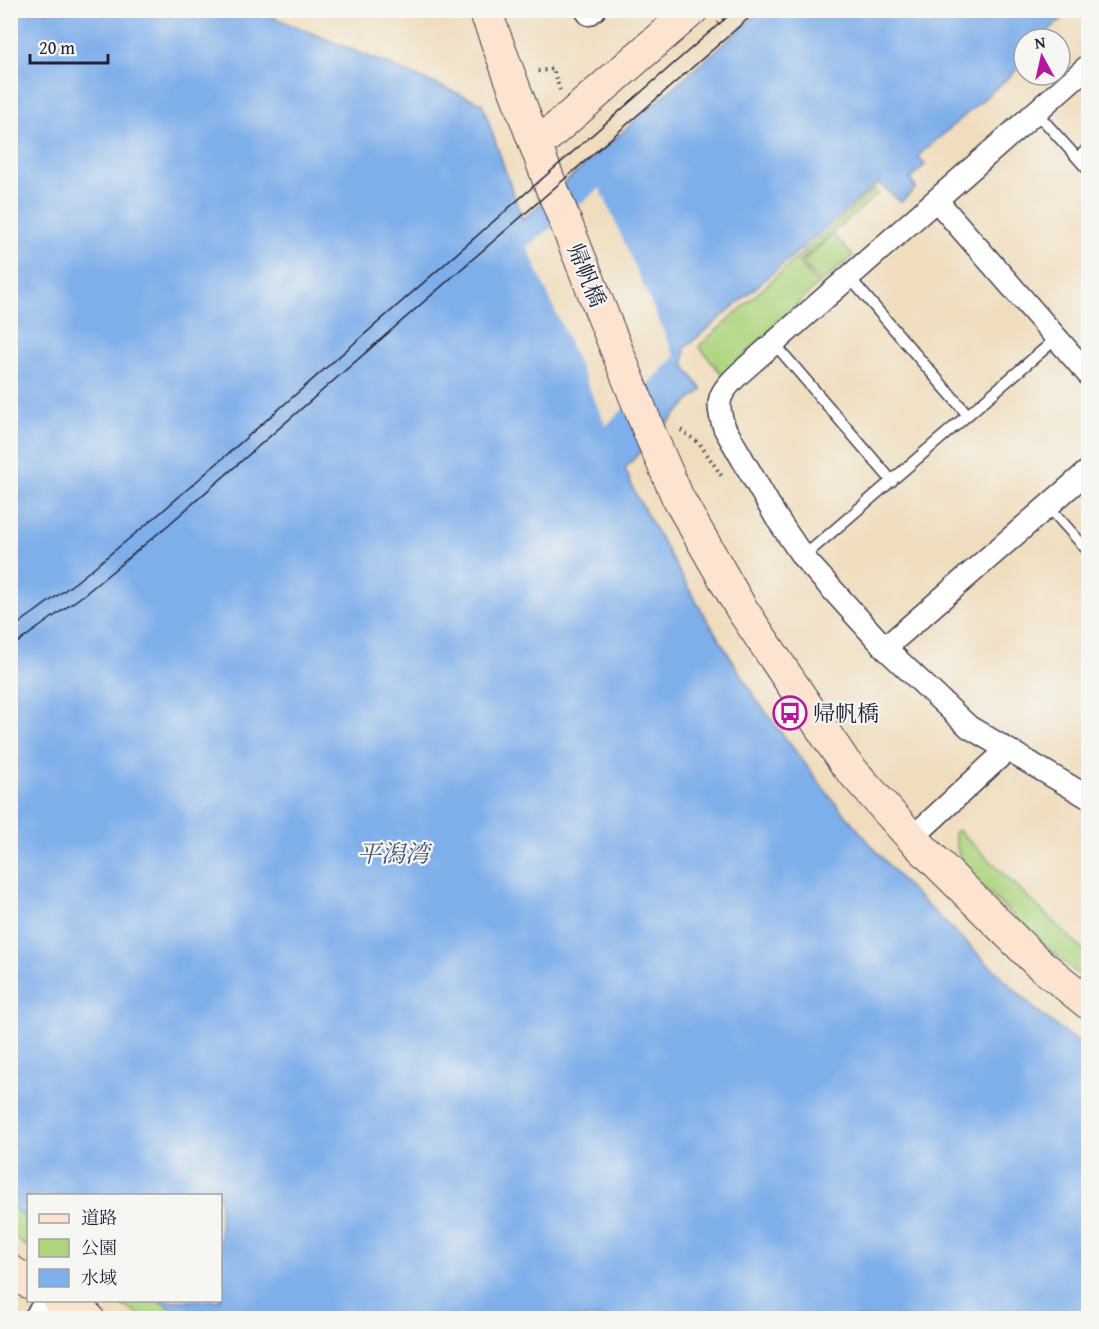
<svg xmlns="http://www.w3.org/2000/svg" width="1099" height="1329" font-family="'Gentium Book Plus','Noto Serif JP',serif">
<rect width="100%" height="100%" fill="#f6f6f2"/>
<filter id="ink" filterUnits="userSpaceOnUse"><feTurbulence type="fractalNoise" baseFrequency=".0167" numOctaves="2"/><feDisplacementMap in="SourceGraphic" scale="12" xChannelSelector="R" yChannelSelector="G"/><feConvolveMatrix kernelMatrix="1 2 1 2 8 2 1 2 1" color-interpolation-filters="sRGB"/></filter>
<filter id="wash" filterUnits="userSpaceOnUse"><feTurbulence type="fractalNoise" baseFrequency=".008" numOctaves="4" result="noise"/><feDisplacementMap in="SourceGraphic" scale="24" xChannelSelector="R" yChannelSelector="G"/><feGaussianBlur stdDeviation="1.35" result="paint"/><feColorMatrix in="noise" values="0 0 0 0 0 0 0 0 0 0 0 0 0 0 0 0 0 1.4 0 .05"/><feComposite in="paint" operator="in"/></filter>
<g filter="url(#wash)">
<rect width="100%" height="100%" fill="#f0ddbe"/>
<path fill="#aed47f" stroke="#687b5d" stroke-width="1.5" d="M874,189L878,194L799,262L818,284L723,376L699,346Z
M833,234L853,256L821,282L802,262Z
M958,830L1088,955V984L962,869L954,833Z
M10,1198L28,1209V1247L11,1236Z
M115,1301H175L204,1318H144Z"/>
<path fill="#7fafea" stroke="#506892" stroke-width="1.5" d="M10,11H258L482,103L513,193L523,219L761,11H1078L1072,15L1069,13L1048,31L1052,39H1024V64L918,156L925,165L910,179L916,188L901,202L878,183L685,348L684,365L702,390L686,404L625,468L635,493L694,598L756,699L831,798L903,882L1036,1010L1088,1050V1318H188L159,1301L220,1300V1196H28V1219L11,1207Z"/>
<path fill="#f0ddbe" d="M600,188L675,357L606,426L527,247Z"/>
</g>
<g filter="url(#ink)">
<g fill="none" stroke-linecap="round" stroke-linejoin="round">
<g stroke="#413e4f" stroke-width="13">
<path id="lane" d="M1036,112L1088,170
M1078,158L1088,148
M849,277L968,415
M774,343L892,481
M1048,506L1088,551
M803,557L1057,338"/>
</g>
<g stroke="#413e4f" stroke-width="25">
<path id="street" d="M586,10L589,14L594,10
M1088,66L740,373C719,393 714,401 725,429L776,517L803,557L885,648L969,727L1088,797
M937,201L1088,374
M885,648L1088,471
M912,838L1007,750
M35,1318L47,1300"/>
</g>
<g stroke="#413e4f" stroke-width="34">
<path id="secondary" d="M485,10L549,181L651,436L678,498L741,608L845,763L912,838L1036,961L1088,1003
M536,146L692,10
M10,1271L28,1282
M59,1300L88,1318"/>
</g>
<path stroke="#413e4f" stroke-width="4" stroke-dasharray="1.5 4.5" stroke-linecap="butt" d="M718,24L734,10
M538,71L553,69L560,90
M681,430L700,444L723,478"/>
<use href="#lane" stroke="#fff" stroke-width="10"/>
<use href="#street" stroke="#fff" stroke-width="22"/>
<use href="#secondary" stroke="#fde4d1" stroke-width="32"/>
<path stroke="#22223b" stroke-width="1.5" d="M10,630L76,582L158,515L735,10
M10,648L85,594L167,526L758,10"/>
</g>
</g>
<defs>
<g id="bus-ring" transform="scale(1.725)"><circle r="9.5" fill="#f6f6f2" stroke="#b5179e" stroke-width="1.5"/><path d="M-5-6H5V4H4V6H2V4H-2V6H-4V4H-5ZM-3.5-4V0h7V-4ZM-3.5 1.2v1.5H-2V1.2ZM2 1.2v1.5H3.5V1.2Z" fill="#b5179e"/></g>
</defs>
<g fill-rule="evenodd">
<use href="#bus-ring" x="790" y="713"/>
</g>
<g text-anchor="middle" stroke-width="4.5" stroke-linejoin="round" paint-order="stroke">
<g font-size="22" fill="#22223b" stroke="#f6f6f2">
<text transform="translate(587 275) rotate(68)" y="8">帰帆橋</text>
</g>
<g font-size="22" fill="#22223b" stroke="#f6f6f2" text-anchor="start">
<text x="813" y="721">帰帆橋</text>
</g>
<g font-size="24" font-style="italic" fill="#435378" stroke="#f6f6f2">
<text x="393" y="862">平潟湾</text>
</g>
</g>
<rect width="1099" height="1329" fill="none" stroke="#f6f6f2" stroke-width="36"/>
<rect x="27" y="1194" width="195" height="108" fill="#f6f6f2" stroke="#a1a1a9" stroke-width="1.5"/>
<rect x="39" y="1214" width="30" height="9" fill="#fde4d1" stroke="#a1a1a9" stroke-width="1.5"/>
<text x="81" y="1224" font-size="18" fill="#22223b">道路</text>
<rect x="39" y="1239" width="30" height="18" fill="#aed47f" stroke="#a1a1a9" stroke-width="1.5"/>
<text x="81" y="1254" font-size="18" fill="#22223b">公園</text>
<rect x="39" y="1269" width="30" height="18" fill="#7fafea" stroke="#a1a1a9" stroke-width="1.5"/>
<text x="81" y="1284" font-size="18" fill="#22223b">水域</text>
<g transform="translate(1042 57) rotate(352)"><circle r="28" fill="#f6f6f2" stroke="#a1a1a9" stroke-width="1.5"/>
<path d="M0-4.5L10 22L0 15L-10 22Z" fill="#b5179e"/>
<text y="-9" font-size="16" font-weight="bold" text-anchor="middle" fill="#22223b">N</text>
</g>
<path d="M30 54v9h78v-9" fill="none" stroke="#22223b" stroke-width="3"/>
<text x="39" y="54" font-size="18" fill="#22223b" stroke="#f6f6f2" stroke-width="4.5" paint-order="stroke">20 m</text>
</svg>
